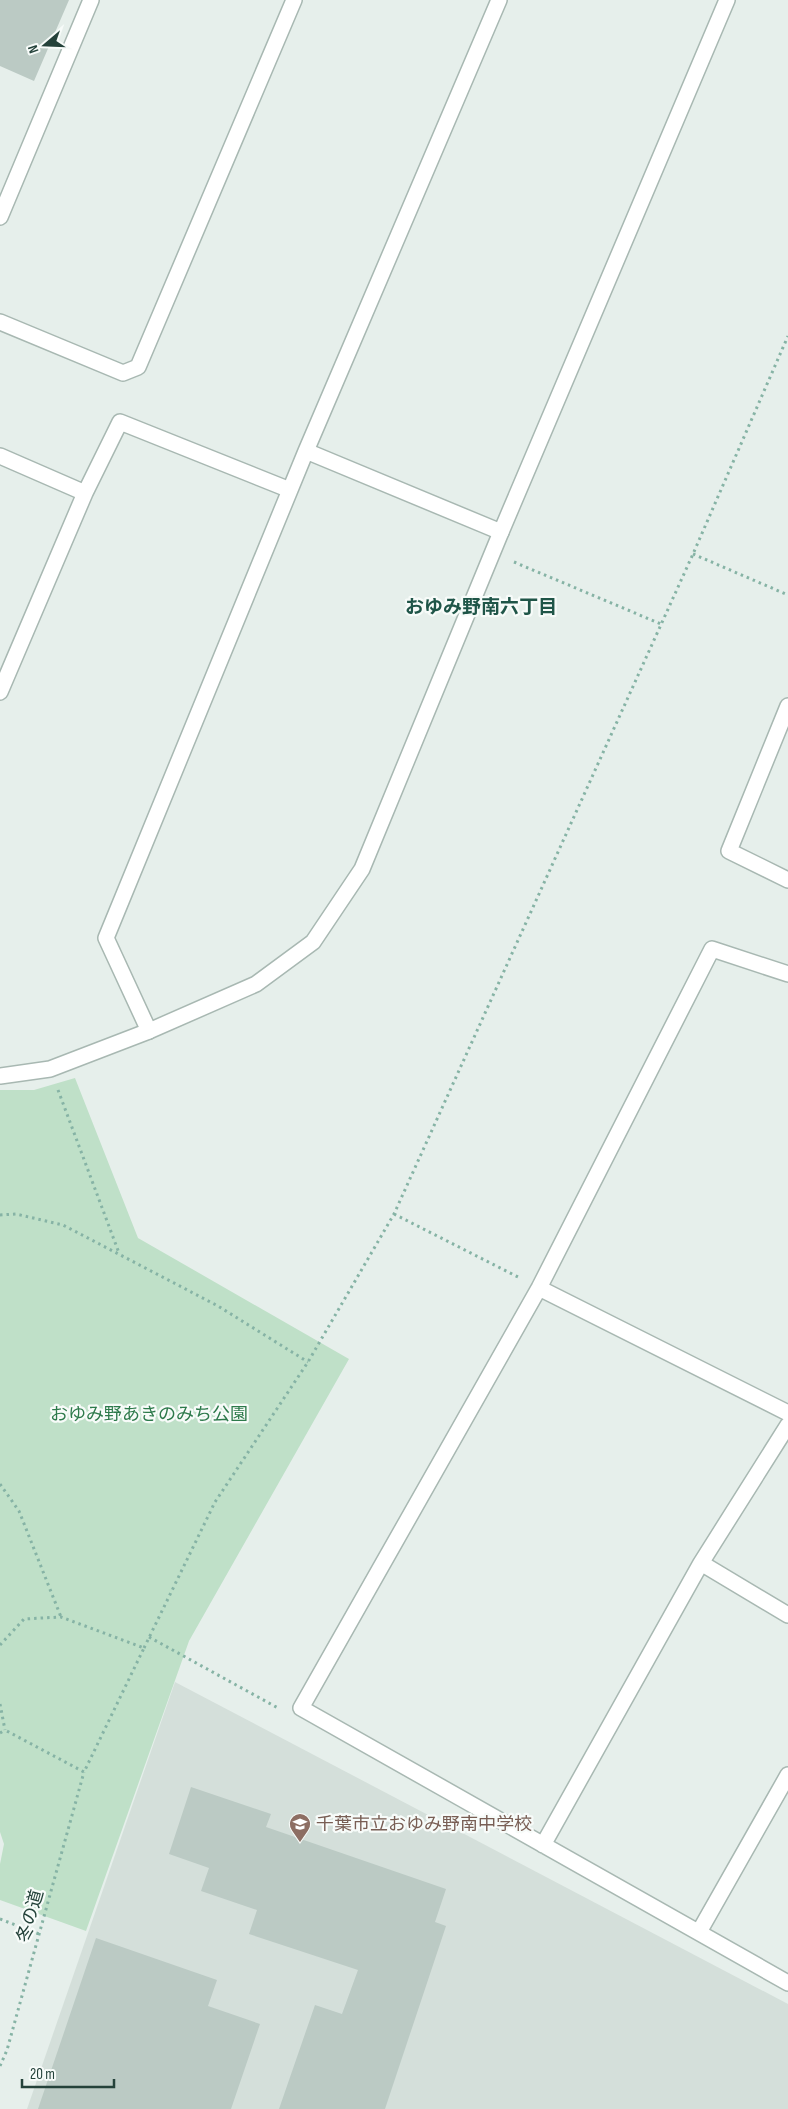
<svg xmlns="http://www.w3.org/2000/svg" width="788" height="2109" font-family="'Sofia Sans Condensed','Noto Sans JP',sans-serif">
<rect width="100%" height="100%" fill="#e6efeb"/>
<path fill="#d4dfda" d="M175,1682L788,2004V2109H27Z"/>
<path fill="#bfe0c8" d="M75,1078L138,1238L349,1359L189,1641L86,1931L0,1900V1864L4,1844L0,1832V1090H34Z"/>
<path fill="#bbcac4" d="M0,0H69L34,81L0,66Z
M191,1787L271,1814L266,1827L446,1889L435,1922L446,1926L385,2109H279L315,2005L342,2014L358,1970L249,1934L257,1910L201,1891L209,1868L169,1854Z
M96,1938L217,1980L208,2006L260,2024L231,2109H38Z"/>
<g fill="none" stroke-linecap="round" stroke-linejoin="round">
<g stroke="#a8b8b2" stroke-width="18">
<path id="minor" d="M0,217L91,0
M0,322L123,373L138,367L294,0
M306,451L501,532
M0,456L85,493
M0,692L85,493L120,422L290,490
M788,706L729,851L788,880
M788,974L712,949L539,1288L301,1708L788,1983
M149,1031L106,938L306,451L499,0
M539,1288L788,1413
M701,1563L788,1615
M543,1845L701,1563L788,1425
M699,1932L788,1775"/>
</g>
<g stroke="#a8b8b2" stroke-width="18">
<path id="tertiary" d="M0,1076L50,1069L149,1031L256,984L313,942L362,869L501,532L727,0"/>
</g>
<path stroke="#86b3a5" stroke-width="3" stroke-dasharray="2.5 4" stroke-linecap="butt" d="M693,554L788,595
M514,562L661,624
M58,1090L119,1253
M394,1214L518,1277
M0,1215L16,1214L63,1225L218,1306L308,1362
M0,1484L19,1511L61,1617
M149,1637L278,1708
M0,1645L24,1619L61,1617L144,1648L84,1772L5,1730
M144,1648L215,1502L308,1362L394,1214L693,554L788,336
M0,1704L5,1730
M0,1733L5,1730
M0,1919L39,1934
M0,2066L7,2050L84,1772"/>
<use href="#minor" stroke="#fff" stroke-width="15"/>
<use href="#tertiary" stroke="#fff" stroke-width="15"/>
</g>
<defs>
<g id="school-pin" transform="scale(1.125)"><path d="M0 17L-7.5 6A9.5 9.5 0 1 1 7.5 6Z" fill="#8d6e63" stroke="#f7fbf9"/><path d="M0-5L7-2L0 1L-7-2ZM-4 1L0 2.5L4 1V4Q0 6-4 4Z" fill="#fff"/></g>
</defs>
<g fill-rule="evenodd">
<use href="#school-pin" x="300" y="1824"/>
</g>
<g text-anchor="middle" stroke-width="4.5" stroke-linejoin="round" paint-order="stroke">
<g font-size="18" fill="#2d7a4b" stroke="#f7fbf9">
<text x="149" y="1420">おゆみ野あきのみち公園</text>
</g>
<g font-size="18" fill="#785e54" stroke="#f7fbf9" text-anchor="start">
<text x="316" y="1830">千葉市立おゆみ野南中学校</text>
</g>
<g font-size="18" fill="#24423a" stroke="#f7fbf9">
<text transform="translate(30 1916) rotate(-74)" y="6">冬の道</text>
</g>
<g font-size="19" font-weight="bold" fill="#1f5548" stroke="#f7fbf9">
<text x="481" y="613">おゆみ野南六丁目</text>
</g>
</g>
<g transform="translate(45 45) rotate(251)" stroke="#f7fbf9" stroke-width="4" paint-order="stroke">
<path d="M0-4L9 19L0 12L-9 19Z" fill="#24423a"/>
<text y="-8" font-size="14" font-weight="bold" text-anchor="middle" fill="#24423a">N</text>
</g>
<path d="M22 2079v8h92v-8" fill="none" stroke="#24423a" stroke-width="2.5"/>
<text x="30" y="2079" font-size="15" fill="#24423a" stroke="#f7fbf9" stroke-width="4" paint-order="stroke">20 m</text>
</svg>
